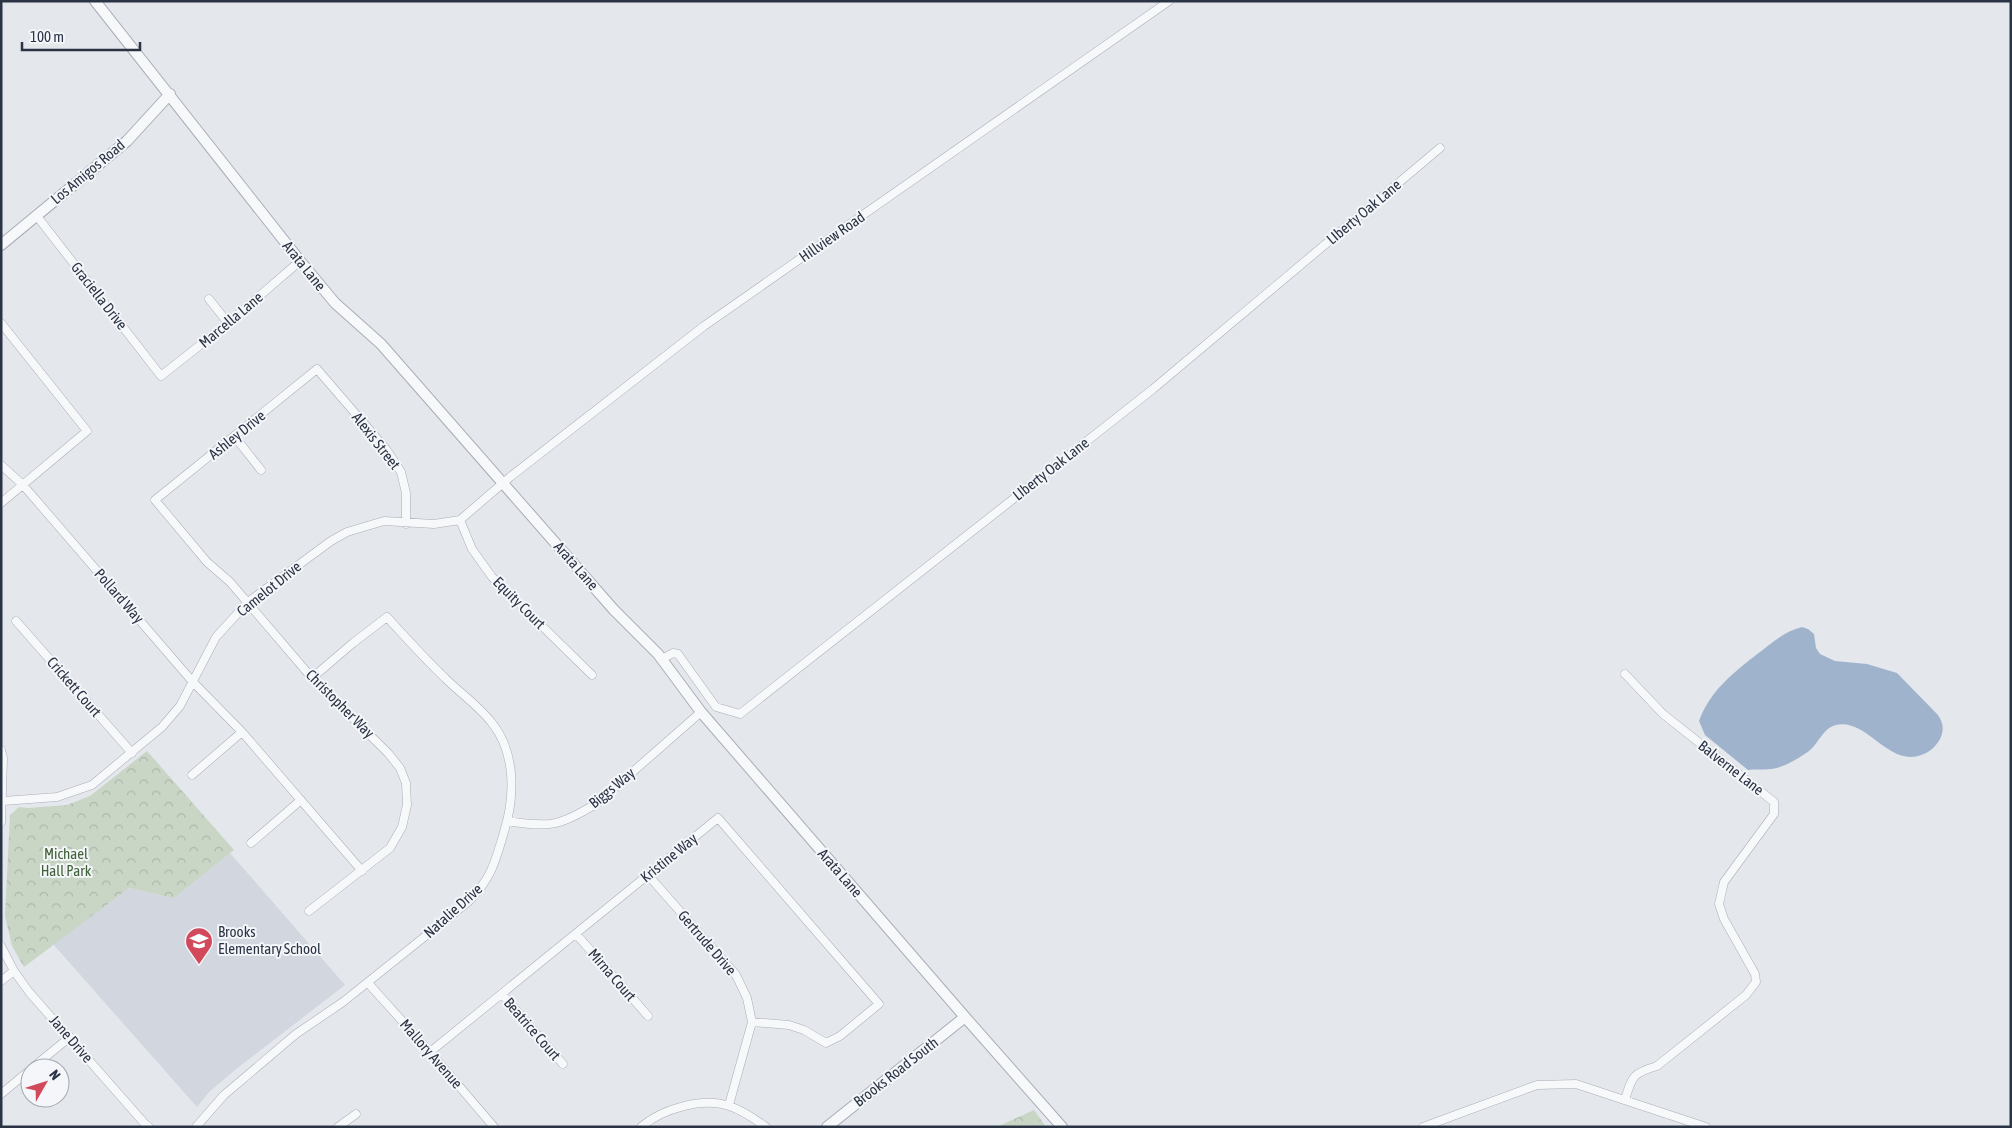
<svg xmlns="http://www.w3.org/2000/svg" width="2012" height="1128" font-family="'Asap Condensed',sans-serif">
<defs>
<pattern id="park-crowns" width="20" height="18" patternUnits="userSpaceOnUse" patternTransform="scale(1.25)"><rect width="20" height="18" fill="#c9d6c5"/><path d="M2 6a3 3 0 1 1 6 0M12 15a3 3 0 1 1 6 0" fill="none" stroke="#adb8ab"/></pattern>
</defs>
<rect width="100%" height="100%" fill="#e4e7ec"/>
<path fill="#d2d6de" d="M230,853L345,985L240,1066L209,1092L197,1107L53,944L129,888L174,898Z"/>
<path fill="url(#park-crowns)" d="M147,751L234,850L174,898L129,888L24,967L12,946L5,916L10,815L19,807L28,808L67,805L90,796Z
M1034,1110L1046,1127H963L999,1126Z"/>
<path fill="#9fb4cc" d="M1802,627L1808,629L1814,634L1816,648L1820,654L1835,661L1867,664L1897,673L1938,715C1943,723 1944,728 1941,737C1938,744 1932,750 1926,753C1890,772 1869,718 1836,725C1823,728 1819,743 1809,751C1799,758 1783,768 1771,769C1763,770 1756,769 1748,770L1705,735L1699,721C1710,691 1732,674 1756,655C1771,644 1784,631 1802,627Z"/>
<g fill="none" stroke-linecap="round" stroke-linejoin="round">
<g stroke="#a9aeb7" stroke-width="9">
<path id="minor" d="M36,215L161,376L228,323L300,261
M209,299L228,323
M1,323L87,431L1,503
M235,437L261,470
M1,465L23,485L192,681L242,732L362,871
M460,520L472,549L492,577L592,675
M16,621L132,753
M662,659L673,653L678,654L716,707L740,714L1153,389L1440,148
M1,750L3,758L1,822
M192,775L242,732
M3,801L57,797L92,785L162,727L180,706L216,637L248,602L331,541L347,532L384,521L434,524L460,520L510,477L704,326L1169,1
M507,821C551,828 558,826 596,804L701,712
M251,843L301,800
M648,875L736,975L747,998L752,1022L729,1105
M309,911L390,848L402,827L407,805L406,783L400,768L388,753L312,678L230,582L207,562L155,500L317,369L386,449L401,472L406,493V524
M576,934L648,1016
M1,946L14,971L29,992L145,1124L149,1127
M1,981L14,971
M368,983L430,1052L494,1127
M502,994L563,1064
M430,1052L718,818L879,1004L840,1036L826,1043L804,1030L789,1025L752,1022
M32,1068L70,1037
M1,1094L30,1070
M1625,1100C1632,1076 1633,1073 1657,1066L1746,995L1756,982L1755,974L1724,919L1719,904L1724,882L1774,814V802L1663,714L1625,674
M196,1127L224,1095L296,1034L343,1002L468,902C491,879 495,863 504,832C515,797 516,753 492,723C479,706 460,693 445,678C425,659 406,638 387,617L353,643L312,678
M338,1127L356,1114
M641,1127C662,1109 702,1097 729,1106C742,1110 755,1119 766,1127
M1423,1127L1537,1085L1576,1084L1706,1127"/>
</g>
<g stroke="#a9aeb7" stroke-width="12">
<path id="tertiary" d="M95,1L300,261L335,303L381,344L614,610L658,654L701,712L965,1017L1062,1127
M1,245L127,141L170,94
M827,1127L965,1017"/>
</g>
<use href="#minor" stroke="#f7f8fa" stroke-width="8"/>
<use href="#tertiary" stroke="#f7f8fa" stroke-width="10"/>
</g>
<defs>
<g id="school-pin" transform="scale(1.4375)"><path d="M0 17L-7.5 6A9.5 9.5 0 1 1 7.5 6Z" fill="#d1495b" stroke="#f4f6f9"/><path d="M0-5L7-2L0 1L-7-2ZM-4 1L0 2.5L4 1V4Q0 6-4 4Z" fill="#fff"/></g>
</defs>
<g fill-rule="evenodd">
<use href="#school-pin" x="199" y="941"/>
</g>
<g text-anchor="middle" stroke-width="4" stroke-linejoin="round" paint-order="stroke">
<g font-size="15" fill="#2b3445" stroke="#f4f6f9">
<text transform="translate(88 172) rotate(-40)" y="5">Los Amigos Road</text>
<text transform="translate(1364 212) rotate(-40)" y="5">LIberty Oak Lane</text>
<text transform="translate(832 237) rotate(-35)" y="5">Hillview Road</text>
<text transform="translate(304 266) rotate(51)" y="5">Arata Lane</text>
<text transform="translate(99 296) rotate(52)" y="5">Graciella Drive</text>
<text transform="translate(231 320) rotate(-40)" y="5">Marcella Lane</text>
<text transform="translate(237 435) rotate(-39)" y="5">Ashley Drive</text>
<text transform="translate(376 441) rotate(52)" y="5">Alexis Street</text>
<text transform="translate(1051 469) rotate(-38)" y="5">LIberty Oak Lane</text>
<text transform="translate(576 566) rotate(49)" y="5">Arata Lane</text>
<text transform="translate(269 589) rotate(-39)" y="5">Camelot Drive</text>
<text transform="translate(119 596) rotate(49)" y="5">Pollard Way</text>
<text transform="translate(519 603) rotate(45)" y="5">Equity Court</text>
<text transform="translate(74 687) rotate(49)" y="5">Crickett Court</text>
<text transform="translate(340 704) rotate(45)" y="5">Christopher Way</text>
<text transform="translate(1731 768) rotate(38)" y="5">Balverne Lane</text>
<text transform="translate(612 788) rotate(-39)" y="5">Biggs Way</text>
<text transform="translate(669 858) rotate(-39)" y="5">Kristine Way</text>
<text transform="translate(840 873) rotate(49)" y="5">Arata Lane</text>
<text transform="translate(453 911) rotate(-42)" y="5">Natalie Drive</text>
<text transform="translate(707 943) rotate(49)" y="5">Gertrude Drive</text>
<text transform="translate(612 975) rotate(49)" y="5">Mirna Court</text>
<text transform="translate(532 1029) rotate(49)" y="5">Beatrice Court</text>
<text transform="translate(71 1039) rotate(49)" y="5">Jane Drive</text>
<text transform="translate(431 1054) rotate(49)" y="5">Mallory Avenue</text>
<text transform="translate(896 1072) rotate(-38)" y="5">Brooks Road South</text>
</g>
<g font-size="15" fill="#3f6138" stroke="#f4f6f9">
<text x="66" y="859">Michael<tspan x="66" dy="17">Hall Park</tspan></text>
</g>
<g font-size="15" fill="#2b3445" stroke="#f4f6f9" text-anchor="start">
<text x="218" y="937">Brooks<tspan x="218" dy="17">Elementary School</tspan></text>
</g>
</g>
<rect width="2012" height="1128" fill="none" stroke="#2b3445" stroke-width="5"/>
<g transform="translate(45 1083) rotate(51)"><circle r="24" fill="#f4f6f9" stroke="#a4a8b1"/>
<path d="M0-4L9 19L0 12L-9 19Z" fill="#d1495b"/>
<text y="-8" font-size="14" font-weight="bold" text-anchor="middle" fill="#2b3445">N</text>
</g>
<path d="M22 42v8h118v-8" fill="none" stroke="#2b3445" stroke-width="2.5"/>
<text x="30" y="42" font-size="15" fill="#2b3445" stroke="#f4f6f9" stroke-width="4" paint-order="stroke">100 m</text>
</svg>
